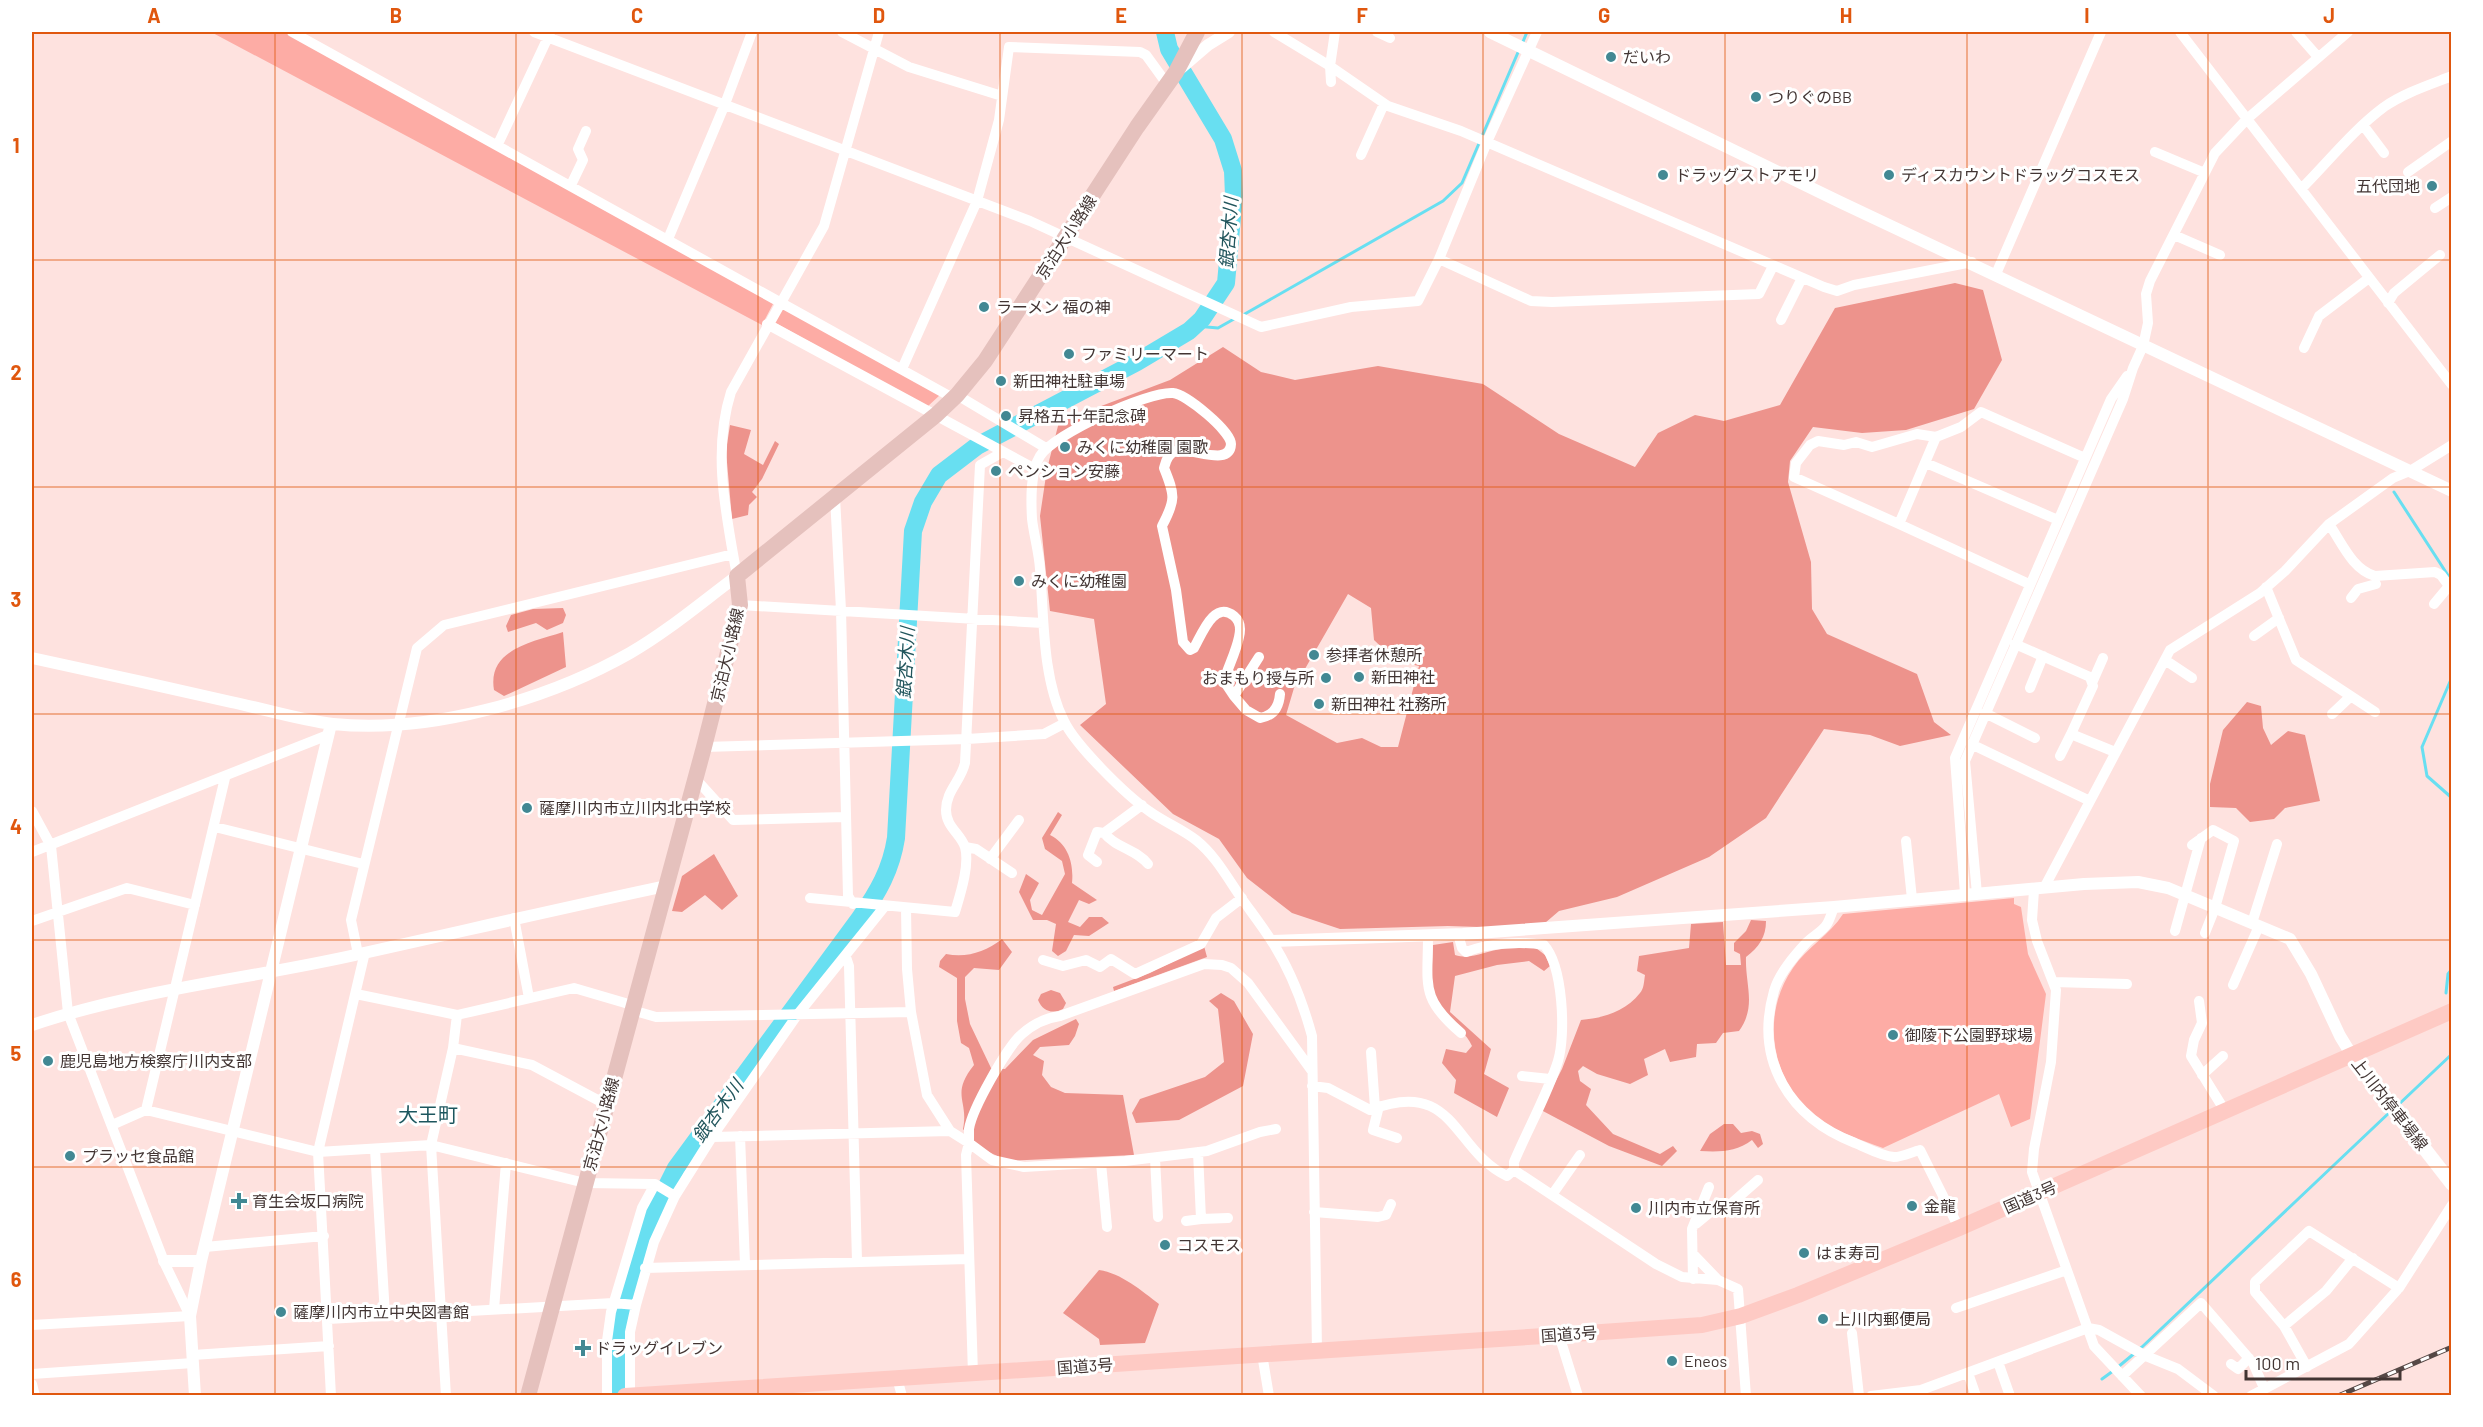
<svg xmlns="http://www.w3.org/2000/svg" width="2483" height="1427" font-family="Barlow,'Noto Sans JP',sans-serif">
<rect width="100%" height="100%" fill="#fee2df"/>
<path fill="#fdaca5" d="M211,32H287L773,302V304L762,325Z
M785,309L940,395L927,407L774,322L781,310Z
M2014,898V904L2021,907L2028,954L2046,994L2030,1119L2011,1127L1999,1094L1883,1148C1859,1139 1832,1131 1812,1114C1770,1077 1761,1014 1793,968C1807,947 1830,935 1843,914Z"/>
<path fill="#ed938c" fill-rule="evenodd" d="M1955,283L1983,290L2002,360L1974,409L1906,430L1862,433L1813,427L1790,461L1788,482L1811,562L1812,609L1827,634L1917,674L1934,722L1951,735L1900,746L1870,735L1824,729L1766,818L1709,857L1617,897L1559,911L1538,929L1448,926L1340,929L1292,913L1247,878L1219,839L1173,814L1080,725L1106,704L1094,619L1050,611L1040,516L1047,469L1059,422L1170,380L1223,347L1261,372L1295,380L1378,366L1483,384L1559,434L1635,467L1658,433L1695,415L1724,421L1780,405L1835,308ZM1348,594L1371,608L1374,640L1396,661L1419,666L1398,747H1381L1362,738L1337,743L1286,715L1294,688Z
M730,425L751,430L744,454L763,465L775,441L779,444L762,479L752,492L757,497L749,505L748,515L732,519L726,451Z
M563,608L566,615L563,623L547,630L536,623L508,632L506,626L511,615L533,609Z
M563,632L566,667L504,696L494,690C487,649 533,642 563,632Z
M2247,702L2261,706L2263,728L2271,745L2288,731L2305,735L2320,801L2285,808L2274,819L2250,822L2236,808L2210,807V784L2223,730Z
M1058,812L1062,815L1050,835C1068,844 1074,863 1072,883L1097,900L1089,904L1079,900L1068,922L1080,927L1089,917H1102L1109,923L1089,936L1074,935L1066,951L1058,956L1052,951L1056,924L1047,920H1033L1019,892L1026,874L1039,883L1030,900L1032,910L1042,915L1065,874L1062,861L1045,849L1042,838Z
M714,854L738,896L722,910L705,895L682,912L672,911L682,876Z
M1751,920L1766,921C1766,937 1759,947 1746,957C1745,985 1757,1006 1739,1031L1723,1033L1716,1043L1697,1044L1696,1057L1670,1062L1665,1049L1644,1059L1648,1075L1630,1084L1597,1074L1583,1066L1578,1071L1580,1081L1591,1089L1586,1105L1613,1134L1660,1154L1673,1146L1677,1151L1662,1166L1609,1146L1541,1110L1562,1069L1581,1020C1603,1018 1625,1012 1640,993C1644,989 1644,981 1645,975L1637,971L1639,956L1689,948L1691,924L1723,922L1726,965H1741L1740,954L1734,951V943L1746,931Z
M1002,939L1012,952L999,970L974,968L965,977V999L970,1024L991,1068L1005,1069L1033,1040L1076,1019L1079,1024L1075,1036L1069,1045L1040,1047L1033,1055L1044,1061L1042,1075L1051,1087L1065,1093L1123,1095L1134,1155L1008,1161L978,1147L963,1129C969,1100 950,1095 974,1065L969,1048L961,1043L957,1021V978L939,967L940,961L946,954C967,958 985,952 1002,939Z
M1453,942L1455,955C1472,960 1485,951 1502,949C1513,948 1525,948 1536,948L1545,955L1550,966L1544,971L1529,961L1497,965L1455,976L1450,1012L1491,1049L1484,1074L1509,1088L1497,1117L1454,1093L1456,1080L1442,1063L1446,1049L1466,1053L1472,1046C1463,1026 1438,1014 1433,993C1430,981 1433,958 1433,945Z
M1204,946L1207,957L1114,991L1113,987L1150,973Z
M1051,990L1060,993L1066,1003L1063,1009C1053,1014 1043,1012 1038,1000L1041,994Z
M1221,993L1234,1001L1253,1034L1243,1086L1179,1120L1136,1123L1132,1113L1140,1099L1205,1077L1224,1062L1218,1009L1209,1001Z
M1724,1124H1733L1741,1133L1752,1131L1760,1134L1763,1144L1758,1148L1752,1140C1736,1152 1720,1152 1700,1151L1710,1134Z
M1099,1270C1121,1273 1142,1291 1159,1304L1145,1343L1100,1345L1099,1339L1063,1313Z"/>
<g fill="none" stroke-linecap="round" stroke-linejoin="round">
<path stroke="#68dff1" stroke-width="3" d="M1522,44L1527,32
M1243,315L1443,201L1462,183L1519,50
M1189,331L1196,326L1218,328L1234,319
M2394,492L2451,580
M2452,677L2422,747L2427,776L2452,798
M2446,993L2448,974L2452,969
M2396,1107L2452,1054
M2118,1367L2142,1347L2391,1111
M2102,1379L2113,1371"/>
<path stroke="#68dff1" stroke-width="18" d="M619,1396L621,1321L637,1254L656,1208L676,1168L860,918C878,892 891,870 896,838L913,531L923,502L939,475L977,446L1137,362L1189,331L1202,319L1226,283L1234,196L1233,171L1223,139L1169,49L1165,32"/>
<path stroke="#fff" stroke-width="10" d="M292,32L953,398
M534,32L1030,221L1261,327L1351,307L1418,301L1439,259L1487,142L1537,32
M842,32L909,67L1002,96
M1274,32L1330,66L1388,106L1461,131L1824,287L1837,291L1854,285L1972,262
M1377,32L1390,38
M2180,32L2452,385
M2296,32L2318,57
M1331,82L1330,66L1335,32
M2363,125L2384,153
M498,144L550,33
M2155,152L2205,173
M1361,155L1384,104
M2408,172L2452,141
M571,185L583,160L578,149L586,131
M2301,189C2328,162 2353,130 2384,107C2404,93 2429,85 2452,76
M2435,208L2452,197
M2174,235L2220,255
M668,239L725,104L752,32
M1439,259L1531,301L1552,302L1759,294L1773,266
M1996,274L2101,32
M2388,303L2394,293L2440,255
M1781,320L1802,278
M767,324L1035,469
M2304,348L2319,316L2369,278
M902,369L977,201L999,120L1009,47L1140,52L1146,55L1167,84
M957,395L1046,448
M1926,463L2058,520
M835,497L841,610L848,896L853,904
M1899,524L1794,477L1796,463L1810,445L1818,441L1844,445L1856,442L1872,447L1917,434L1936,437
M2329,524C2342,543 2352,569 2375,576L2435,572L2441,575L2449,586L2434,604
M737,576C726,514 712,452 731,392L824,226L879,32
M2029,584L1899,524L1936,437L1961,427L1981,412L2085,458
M2266,587L2296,660L2375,712
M2351,598L2358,589L2376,584
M740,605L1043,623
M2254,636L2279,618
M2015,644L2090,677L2093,686L2071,734L2115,752
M1259,657L1234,696L1224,681C1228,667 1236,652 1239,637C1241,629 1240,621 1234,616C1214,600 1202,634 1194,648L1190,650L1183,642L1176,590L1162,526C1176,500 1175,495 1164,468C1166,462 1167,455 1174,452C1186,444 1230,469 1231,444C1231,431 1186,394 1173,393C1148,391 1054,434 1040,456C1030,472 1031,501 1032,519C1034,536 1039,552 1040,569C1044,616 1042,678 1064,721C1076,746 1126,795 1149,811C1164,822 1182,829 1196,840C1216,856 1228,879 1242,899C1252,913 1262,926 1271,940C1290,969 1303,1003 1312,1036L1317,1351
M2165,660L2192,678
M2092,683L2103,658
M2030,688L2043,656
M1234,696L1246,710L1260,718C1273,716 1279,707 1280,694
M1985,713L2035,738
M2332,714L2351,696
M1971,744L2090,801
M704,747L967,739L1044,734L1065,723
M2060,756L2071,734
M695,778L733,820L845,817
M32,811L51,846L68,1013L165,1264L190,1316L32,1325
M215,827L363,864
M1104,833C1116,848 1136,849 1148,864
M1906,841L1912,899
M2192,845L2213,830L2234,841L2215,908L2205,933
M965,847L976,849L1012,873
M32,852L328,735
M990,859L1019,820
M1097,862L1088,855L1097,832L1104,833L1142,805
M2044,888L2170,650L2260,593L2285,571L2329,524L2393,478L2410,471L2452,445
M2034,890L2032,920L2037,941L2056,990L2051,1062L2034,1149L2032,1172L2094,1346L2141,1396
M1965,894L1955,758L2111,399L2127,376
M1977,894L1965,761L2123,399L2133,368L2143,346L2148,323L2146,294L2150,281L2215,153L2247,119L2348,32
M810,898L955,912C960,895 970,865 965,847C960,833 946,827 946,810C946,791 961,781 965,763L980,465L1003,452
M1834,907C1832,912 1830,919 1827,924C1823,931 1813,936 1807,942C1795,955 1779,973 1774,991C1754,1061 1790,1118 1855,1143C1867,1148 1881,1156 1894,1157C1902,1157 1912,1152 1920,1150L1959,1228
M906,908L907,969L911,1012L927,1095L950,1131L969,1143L966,1155L973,1374
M514,918L529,998
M32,921L127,888L195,905
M2252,923L2277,844
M2175,931L2201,838
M1458,934L1462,948L1466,952C1489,943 1519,941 1544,945C1563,966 1566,1034 1558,1061C1548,1093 1527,1131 1514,1162V1170L1656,1264L1682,1277L1718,1280L1738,1289L1746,1396
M1428,935C1428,986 1420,998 1461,1033
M358,954L351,920L417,648L444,625L733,554
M846,957L849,966L857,1261
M1043,960L1063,966L1086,960L1100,967L1111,959L1135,974L1201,944L1216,918L1242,898
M2053,982L2127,984
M2233,985L2259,926
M356,994L457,1015L574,988L632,1005
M2199,1001L2202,1023L2194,1040L2191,1056L2225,1111
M632,1010L656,1017L911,1012
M453,1048L532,1065L607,1105
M1371,1052L1375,1108
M2202,1075L2223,1056
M1522,1076L1550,1079
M1312,1086L1328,1088L1370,1110C1456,1077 1452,1150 1507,1176L1514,1170
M1379,1106L1373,1130L1397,1138
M146,1110L225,778
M112,1125L146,1110L318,1152L431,1145L585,1183L655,1184L675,1196
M1276,1129L1260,1132L1207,1151L1125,1161L1024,1167L992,1160L969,1143C969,1139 969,1134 969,1129C972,1109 1007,1047 1022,1034C1032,1025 1046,1018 1060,1016L1204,964L1222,965L1231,968L1248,983L1312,1071
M740,1136L745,1264
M712,1137L950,1131
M375,1149L385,1315
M1155,1158L1158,1217
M1101,1163L1107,1227
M1552,1195L1580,1155
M1314,1212L1378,1217L1386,1215L1391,1204
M1201,1219L1228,1218
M1186,1221L1201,1219L1198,1152
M1696,1224L1719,1205L1725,1209L1758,1180
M205,1247L324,1236
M1693,1254L1718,1280
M645,1268L968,1259
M1693,1279L1692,1229L1709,1187
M1956,1308L2067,1270
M494,1309L506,1163
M328,1319L613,1303L636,1305
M2284,1326L2326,1291L2353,1258
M1852,1333L1859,1396
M1559,1335L1578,1396
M1262,1354L1269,1396
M193,1355L329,1346
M1998,1362L2010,1396
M2231,1364L2238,1369L2249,1358
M2307,1367L2284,1326L2255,1292V1282L2309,1231L2399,1288
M1968,1373L1976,1396
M32,1374L193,1363
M2122,1376L2201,1303L2253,1363L2264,1388
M897,1378L902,1396
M32,1384L35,1396
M630,1395V1332L636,1305L654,1242L675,1196L712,1137L798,1014L885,906
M331,1396L318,1152L365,952
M446,1396L431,1145L453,1048L457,1015
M607,1396V1341L611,1312L642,1208L655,1184
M1871,1396L1921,1390L2088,1328L2099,1330L2146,1356L2178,1369L2214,1396
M2251,1396L2349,1344L2399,1288L2452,1205"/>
<path stroke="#fff" stroke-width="12" d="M1490,32L1840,202L2452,491
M1180,69L1208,45L1229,32
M32,658C98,672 165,687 231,702C265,709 299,720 333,724C429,734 547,700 630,653C668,631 702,602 737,576
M1273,941L1463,934L1834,907L2084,884L2138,882L2168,888L2290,939L2311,974L2340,1036L2351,1054
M32,1025C136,990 248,979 355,955C459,932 562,908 666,886
M164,1261H201
M195,1396L190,1316L201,1261L331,724"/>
<path stroke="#fff" stroke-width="14" d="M2351,1054L2452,1184"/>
<path stroke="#e5c1bd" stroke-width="16" d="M528,1396L704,747L740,605L737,576L936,415L957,395L985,361L1137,127L1176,72L1197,32"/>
<path stroke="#fecac4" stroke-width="16" d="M625,1396L1559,1335L1702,1325L1741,1316L1798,1295L1959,1228L2452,1011"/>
<g stroke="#564846" stroke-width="5">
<path id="rail" d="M2338,1396L2452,1347"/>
</g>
<use href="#rail" stroke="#fff" stroke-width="3" stroke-dasharray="9" stroke-linecap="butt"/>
</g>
<path fill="none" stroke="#e0570e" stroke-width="1.5" stroke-opacity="0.55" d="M275,32V1396M516,32V1396M758,32V1396M1000,32V1396M1242,32V1396M1483,32V1396M1725,32V1396M1967,32V1396M2208,32V1396M32,260H2452M32,487H2452M32,714H2452M32,940H2452M32,1167H2452"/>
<g fill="#428893" stroke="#fff" stroke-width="2">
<circle cx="1611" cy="57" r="6"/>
<circle cx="1756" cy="97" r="6"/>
<circle cx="1663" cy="175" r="6"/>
<circle cx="1889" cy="175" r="6"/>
<circle cx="2432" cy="186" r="6"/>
<circle cx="984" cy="307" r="6"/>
<circle cx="1069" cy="354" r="6"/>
<circle cx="1001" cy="381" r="6"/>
<circle cx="1006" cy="416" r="6"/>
<circle cx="1065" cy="447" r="6"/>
<circle cx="996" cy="471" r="6"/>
<circle cx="1019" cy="581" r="6"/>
<circle cx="1314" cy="655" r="6"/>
<circle cx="1359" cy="677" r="6"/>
<circle cx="1326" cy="678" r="6"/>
<circle cx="1319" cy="704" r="6"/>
<circle cx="527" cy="808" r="6"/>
<circle cx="1893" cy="1035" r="6"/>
<circle cx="48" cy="1061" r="6"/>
<circle cx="70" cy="1156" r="6"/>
<path d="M236 1192h6v6h6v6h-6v6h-6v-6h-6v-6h6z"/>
<circle cx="1912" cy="1206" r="6"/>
<circle cx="1636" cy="1208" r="6"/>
<circle cx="1165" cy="1245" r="6"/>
<circle cx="1804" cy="1253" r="6"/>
<circle cx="281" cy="1312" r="6"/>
<circle cx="1823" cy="1319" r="6"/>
<path d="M580 1339h6v6h6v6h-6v6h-6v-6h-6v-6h6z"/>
<circle cx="1672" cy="1361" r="6"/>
</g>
<g text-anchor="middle" stroke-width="6" stroke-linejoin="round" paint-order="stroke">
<g font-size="16" fill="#423533" stroke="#fff" text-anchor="start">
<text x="1623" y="63">だいわ</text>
<text x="1768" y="103">つりぐのBB</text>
<text x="1675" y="181">ドラッグストアモリ</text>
<text x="1901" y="181">ディスカウントドラッグコスモス</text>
<text x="2420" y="192" text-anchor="end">五代団地</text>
<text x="996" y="313">ラーメン 福の神</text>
<text x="1081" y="360">ファミリーマート</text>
<text x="1013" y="387">新田神社駐車場</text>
<text x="1018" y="422">昇格五十年記念碑</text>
<text x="1077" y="453">みくに幼稚園 園歌</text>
<text x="1008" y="477">ペンション安藤</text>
<text x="1031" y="587">みくに幼稚園</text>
<text x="1326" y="661">参拝者休憩所</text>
<text x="1371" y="683">新田神社</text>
<text x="1314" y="684" text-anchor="end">おまもり授与所</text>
<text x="1331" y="710">新田神社 社務所</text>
<text x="539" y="814">薩摩川内市立川内北中学校</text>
<text x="1905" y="1041">御陵下公園野球場</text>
<text x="60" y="1067">鹿児島地方検察庁川内支部</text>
<text x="82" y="1162">プラッセ食品館</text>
<text x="252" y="1207">育生会坂口病院</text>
<text x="1924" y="1212">金龍</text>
<text x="1648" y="1214">川内市立保育所</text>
<text x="1177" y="1251">コスモス</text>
<text x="1816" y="1259">はま寿司</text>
<text x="293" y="1318">薩摩川内市立中央図書館</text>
<text x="1835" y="1325">上川内郵便局</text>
<text x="595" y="1354">ドラッグイレブン</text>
<text x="1684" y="1367">Eneos</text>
</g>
<g font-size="16" fill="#423533" stroke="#fff">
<text transform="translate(1066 237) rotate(-57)" y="6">京泊大小路線</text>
<text transform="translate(727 655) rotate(-77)" y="6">京泊大小路線</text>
<text transform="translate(2390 1104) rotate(52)" y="6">上川内停車場線</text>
<text transform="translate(601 1124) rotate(-75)" y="6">京泊大小路線</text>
<text transform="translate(2030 1197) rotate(-24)" y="6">国道3号</text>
<text transform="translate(1569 1334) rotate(-4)" y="6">国道3号</text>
<text transform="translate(1085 1366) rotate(-4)" y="6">国道3号</text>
</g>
<g font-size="18" font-style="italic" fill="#21555c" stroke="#fff">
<text transform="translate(1229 233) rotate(-86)" y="6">銀杏木川</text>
<text transform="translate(906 663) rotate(-87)" y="6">銀杏木川</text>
<text transform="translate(718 1111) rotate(-54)" y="6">銀杏木川</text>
</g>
<g font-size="20" fill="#1c565e" stroke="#fff">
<text x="428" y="1122">大王町</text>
</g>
</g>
<rect width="2483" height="1427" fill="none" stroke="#ffffff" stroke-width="66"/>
<path d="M2246 1370v9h154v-9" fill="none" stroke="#423533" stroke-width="3"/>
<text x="2255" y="1370" font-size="18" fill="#423533" stroke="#ffffff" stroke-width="4.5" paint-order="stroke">100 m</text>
<rect x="33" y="33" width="2417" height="1361" fill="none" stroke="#e0570e" stroke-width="2"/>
<g font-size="20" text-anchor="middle" font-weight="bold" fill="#e0570e">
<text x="154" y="23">A</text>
<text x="396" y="23">B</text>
<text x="637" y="23">C</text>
<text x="879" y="23">D</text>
<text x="1121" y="23">E</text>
<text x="1362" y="23">F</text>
<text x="1604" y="23">G</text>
<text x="1846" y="23">H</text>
<text x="2087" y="23">I</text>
<text x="2329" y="23">J</text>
<text x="16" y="153">1</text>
<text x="16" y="380">2</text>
<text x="16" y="607">3</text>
<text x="16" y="834">4</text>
<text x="16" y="1061">5</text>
<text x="16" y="1287">6</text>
</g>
</svg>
